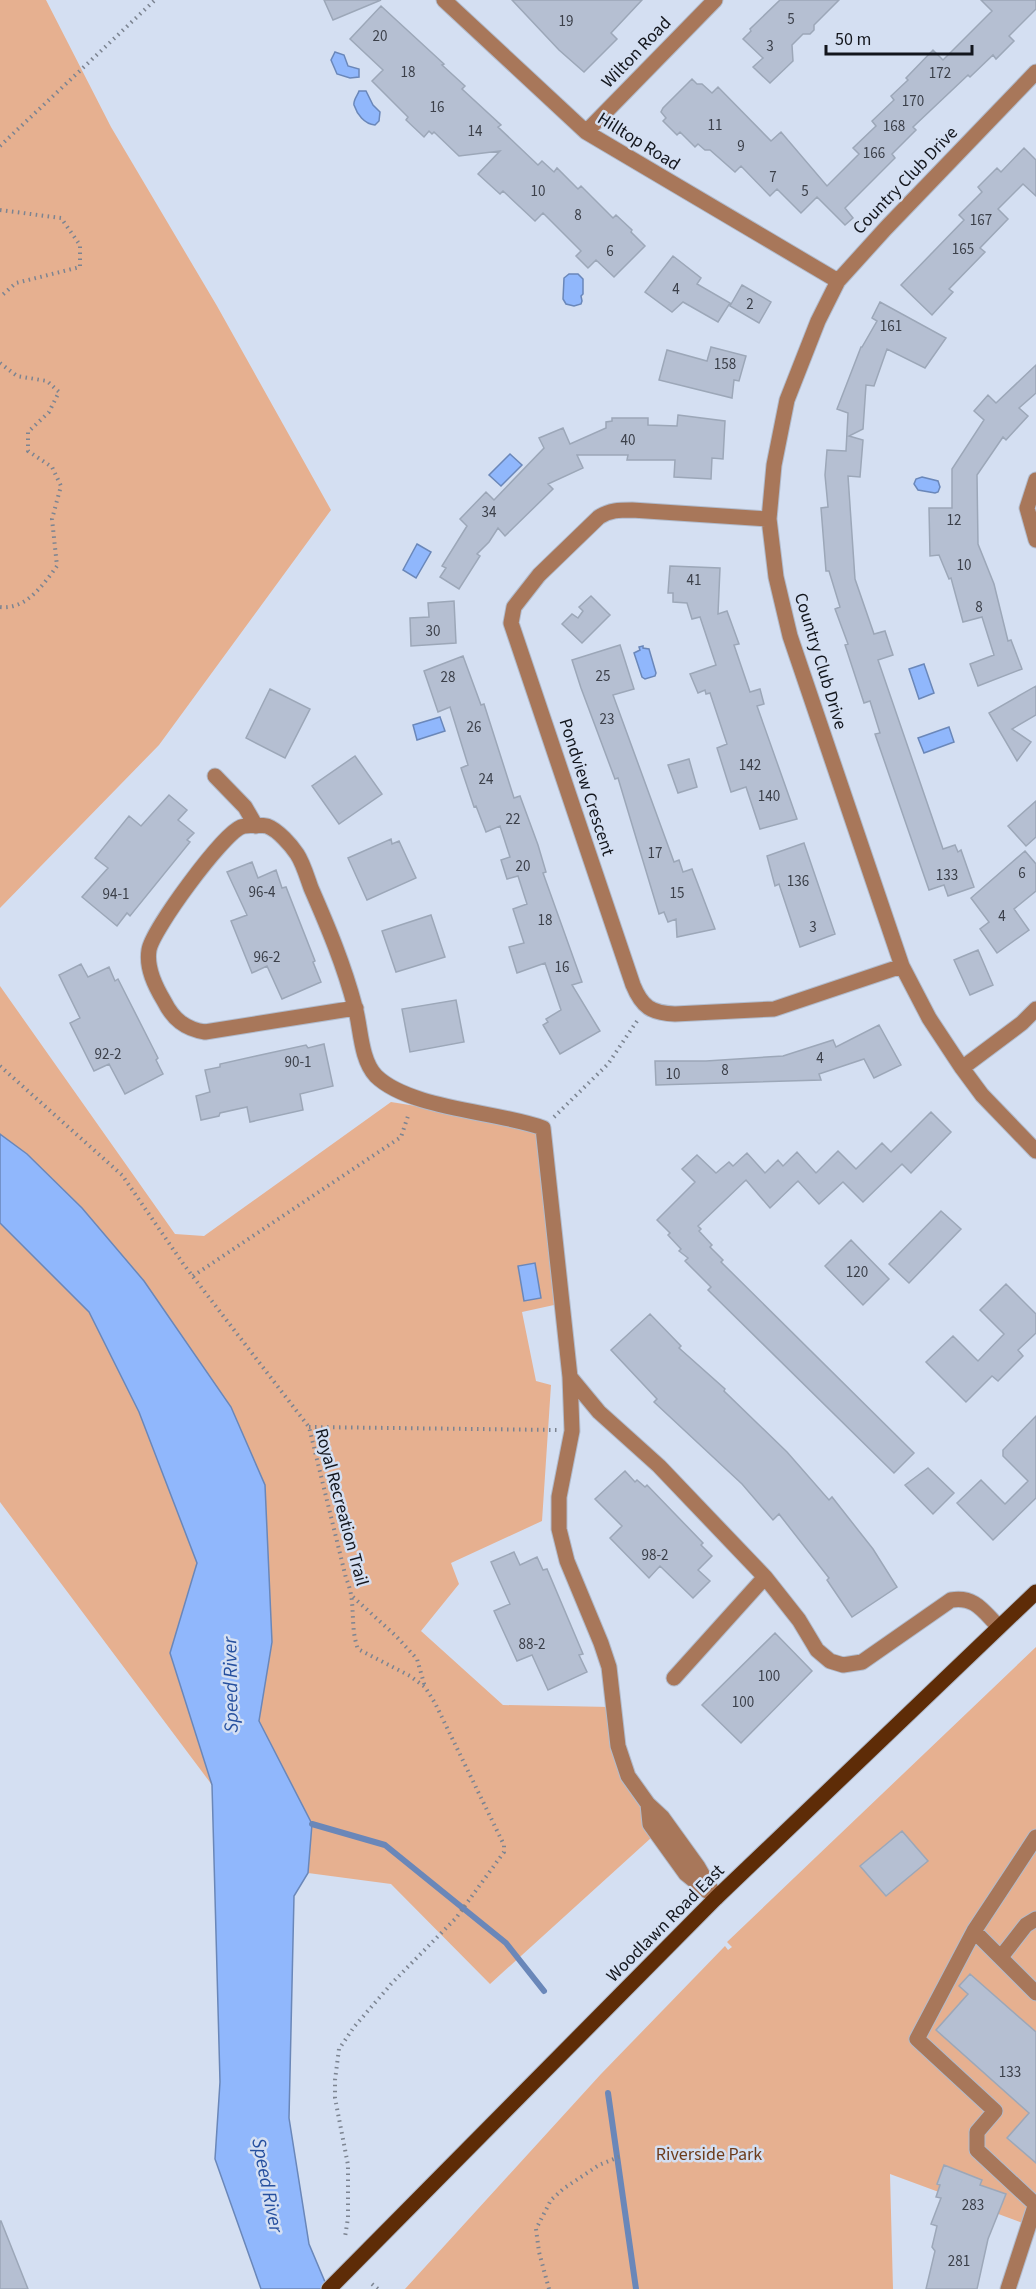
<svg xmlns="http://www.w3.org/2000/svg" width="1036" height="2289" font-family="'Source Sans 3',sans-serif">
<rect width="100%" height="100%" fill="#d4dff2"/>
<path fill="#e6b090" d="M0,0H46L111,127L217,306L331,510L159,745L0,908Z
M0,986L175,1234L204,1236L391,1102L509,1121L538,1134L554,1305L522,1312L536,1381L551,1385L542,1521L451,1563L459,1584L421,1631L503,1705L611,1707L614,1746L662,1828L490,1984L391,1884L308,1873L312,1824L259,1721L272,1642L144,1281L82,1208L27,1154L0,1134Z
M0,1223L89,1312L139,1412L197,1563L170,1653L212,1785L0,1502Z
M1036,1647V2228L890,2174L893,2289H405L601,2074L725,1946L728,1950L732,1947L727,1942Z"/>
<path fill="#90b7fc" stroke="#6a87b9" stroke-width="1.5" d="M335,52L344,55L348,66L359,69V77L350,78L337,74L331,60Z
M359,91H366L373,105L380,112L379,121L375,125C364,124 357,114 354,105C353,100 358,95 359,91Z
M569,274H578L583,279V294L581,296L582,301L581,304L574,306L566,304L563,299L564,278Z
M510,454L522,465L501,486L489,475Z
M922,477L938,481L940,487L938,492L935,493L918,490L914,484L916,479Z
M417,544L431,552L416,578L403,570Z
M643,646V648L649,649L656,673L655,676L645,679L642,677L634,653L640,650L639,647Z
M924,664L934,693L919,699L909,669Z
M440,717L445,731L417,740L413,725Z
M949,727L954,742L924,753L918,738Z
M0,1134L27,1154L82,1208L144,1281L231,1407L265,1485L272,1642L259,1721L312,1824L308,1873L294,1896L289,2118L309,2244L328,2289H261L215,2159L220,2082L212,1785L170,1653L197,1563L139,1412L89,1312L0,1223Z
M535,1263L541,1298L524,1301L518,1266Z"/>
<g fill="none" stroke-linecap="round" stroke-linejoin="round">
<path stroke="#6a87b9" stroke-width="6" d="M312,1824L385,1845L506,1943L544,1991
M608,2093L636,2289"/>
</g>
<path fill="#b5bfd2" stroke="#9ca7b8" stroke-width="1.5" d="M324,0H381L333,20Z
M512,0H642L611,33L617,39L584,72L559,50Z
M780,0H839L814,25V30L810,34H803L792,45L793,61L770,83L753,67L763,58L743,39L751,31L750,29Z
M981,0H1036V9L1009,36L1014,41L996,59L993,55L970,77L968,75L913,127L916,130L892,154L895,158L845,208L853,218L845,225L817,197L801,213L777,189L770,196L741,166L735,172L710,150H705L698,144L695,147L680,132L677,135L663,121L666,118L661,112L663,108L692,79L697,84H702L712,93L718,87L771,141L781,132L827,186L859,154L853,148L876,126L872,121L894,100L891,96L908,80L906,78L933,50L943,60L992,11Z
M381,6L444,64L442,65L465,86L462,89L501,125L498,127L538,165L542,161L554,172L557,168L578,189L581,186L613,218L616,215L632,230L631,232L645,246L614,277L596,260L588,268L576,256L581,251L543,213L535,221L503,191L500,194L478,174L500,151L459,156L434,132L432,134L429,131L424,137L406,120L408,117L372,81L383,70L350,39Z
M1024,148L1036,160V196L1023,184L998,209L1008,219L980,248L985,252L949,289L953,292L932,315L901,285L964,220L959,215L982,192L978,187L997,168L1001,172Z
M673,256L701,278L697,284L730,303L718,322L683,302L672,312L645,292Z
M742,285L771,302L759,323L730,306Z
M880,302L946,338L925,368L887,349L874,386L866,385L863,429L849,436L863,440L860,477L848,476L855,579L874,634L885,631L893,655L878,660L943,849L955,845L958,852L961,850L974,887L948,896L944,885L929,890L875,734L880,733L870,701L864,703L845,645L848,644L835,609L840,607L829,571H826L821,508L828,507L825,475L827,450L846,451L848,413L837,409L861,347H862L877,321L872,318Z
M711,347L746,356L739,381L734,380L732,398L659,380L667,350L707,361Z
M1036,365V393L1019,408L1028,416L1006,440L1003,437L977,475L978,544L994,584L1008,641L1011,640L1022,669L978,686L970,664L994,655L982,617L963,622L951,578L949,579L939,555L930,556L929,508H952V469L984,420L974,411L988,395L996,403Z
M678,415L725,421L723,459L712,458L711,479L674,477L675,460H627L628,455H577L583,468L548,484L553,489L505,536L498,528L489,542L477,554L480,556L459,589L440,577L446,568L442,566L467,526L460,519L486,492L494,500L544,448L539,438L563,428L570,444L606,428V422L612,421V418H648V425L677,426Z
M670,566L720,568L718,614L727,611L739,644L734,645L750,692L760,689L764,704L757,706L797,819L760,829L746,787L731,792L717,748L727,744L710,693L706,694L705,690L698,693L690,674L716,665L700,617L692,619L687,603L673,602V593H668Z
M591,596L610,615L582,643L562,624L572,614L578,618L583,611L579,607Z
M454,601L456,643L411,646L410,618L429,617L428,603Z
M620,645L634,689L613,695L674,862L679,860L683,872L692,869L715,929L677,937L676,919L668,922L664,912L659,914L618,778L615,779L581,688L572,660Z
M463,656L481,705L484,704L514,798L520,796L538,845L546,872L543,873L582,982L572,985L600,1031L560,1054L543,1025L548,1022L546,1019L561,1010L545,963L517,973L509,947L524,943L513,909L527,904L518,876L507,879L501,860L510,857L500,826L486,832L476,806L474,807L461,768L468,765L450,707L438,712L424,671Z
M1036,686V715L1012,729L1031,742L1017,761L989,713Z
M270,689L310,709L285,758L246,738Z
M355,756L382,794L339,824L312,786Z
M689,759L697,787L678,793L668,765Z
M169,795L187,810L178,820L194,833L187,840L190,842L130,916L127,913L117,926L82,897L108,868L95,858L129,816L141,826Z
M1036,801V837L1026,846L1008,826Z
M391,839L392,844L399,841L416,878L367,900L348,858Z
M804,843L835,934L800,947L779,884L775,886L767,856Z
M1025,851L1036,864V891L1014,909L1029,930L997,953L980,929L989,922L971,898Z
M252,862L258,878L276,870L282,888L286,887L315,961L313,962L321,982L282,999L267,966L252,973L231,921L247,915L227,872Z
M431,915L445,957L396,972L382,931Z
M978,950L993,985L970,995L954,960Z
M81,964L88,977L109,967L115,981L118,979L158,1058L156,1060L163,1074L125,1094L109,1064L94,1071L70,1023L80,1018L59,975Z
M456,1000L464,1042L410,1052L402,1009Z
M879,1025L901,1065L874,1078L864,1059L819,1074L821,1080L656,1085L655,1061H706L783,1056L833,1040L836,1047Z
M324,1044L333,1086L300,1094L303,1110L250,1122L247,1107L220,1113L219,1116L201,1120L196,1096L210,1092L205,1070L220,1067V1064L256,1056L306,1045L308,1048Z
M931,1112L951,1132L911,1173L902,1164L863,1202L843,1182L819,1204L798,1181L770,1208L746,1180L698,1226L701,1229L699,1231L712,1245L710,1247L723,1260L721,1262L914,1453L894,1473L708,1290L711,1287L685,1261L688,1258L679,1251L681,1249L668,1235L670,1233L657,1220L695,1182L682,1169L697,1155L716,1173L729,1162L733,1166L747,1153L765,1173L778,1160L783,1166L797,1152L816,1173L838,1151L856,1169L882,1143L891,1152Z
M941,1211L961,1229L909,1283L889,1264Z
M851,1240L889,1279L863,1305L825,1266Z
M1006,1284L1036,1314V1333L1018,1350L1023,1356L998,1381L992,1376L966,1402L926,1362L953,1336L978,1361L1004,1334L980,1310Z
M650,1314L681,1346L679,1348L725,1389L724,1391L787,1452L829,1500L832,1497L873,1549L897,1587L852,1617L827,1580L829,1578L779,1514L773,1520L742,1484L654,1402L657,1399L611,1350Z
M1036,1416V1498L993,1540L957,1503L981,1480L1005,1504L1028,1481L1003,1456V1450Z
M928,1468L954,1493L933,1514L905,1485Z
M625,1471L635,1482L637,1480L645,1487L647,1485L703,1543L701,1545L712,1556L698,1570L710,1581L693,1598L660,1566L649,1578L610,1538L622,1526L595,1499Z
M514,1552L520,1565L537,1557L543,1570L547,1569L583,1654L579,1655L587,1672L548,1690L532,1655L517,1661L494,1611L510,1604L491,1562Z
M775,1633L812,1671L741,1743L702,1705Z
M902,1831L928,1861L886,1896L860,1866Z
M970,1974L1036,2032V2163L1007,2138L1029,2113L936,2030L968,1994L959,1986Z
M944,2165L982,2180L980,2185L1006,2194L988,2239L977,2289H926L935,2251L932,2247L937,2226L931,2224L941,2198L936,2197L940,2185L937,2184Z
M0,2221H1L28,2289H0Z"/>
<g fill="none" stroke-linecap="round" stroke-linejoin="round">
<g stroke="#b1bbcc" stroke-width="17">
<path id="minor" d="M444,0L586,132L838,281
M1036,72L886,228L838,281L818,321L787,400L774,465L769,519L776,577L790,636L902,966L929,1018L962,1068L982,1095L1036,1151
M586,132L715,0
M1036,480L1027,508L1036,540
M769,519L632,510C619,510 610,510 599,517L539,575L514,607L511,623L633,985C642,1007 651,1013 675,1014L774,1009L902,966
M215,776L245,807L256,826
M356,1008L205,1032C185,1029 173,1019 164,1001C155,986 146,968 149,950C152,930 222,835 241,827C246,825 262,825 267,826C278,830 291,845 297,854C303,863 307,877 311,888C328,927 344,965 355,1007C361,1027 360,1059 376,1076C410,1109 496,1111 543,1128L570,1377L572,1431L559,1497V1529L567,1561L601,1643L609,1667L618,1746L628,1776L648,1804L662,1817L698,1867L716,1898
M962,1068L1022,1023L1036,1009
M570,1377L599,1412L659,1466L765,1577L799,1620L817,1650L830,1661L843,1665L862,1662L951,1600C975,1596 983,1611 999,1627
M674,1678L765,1577
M648,1804L650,1824L686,1874L707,1891
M974,1931L1036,1993
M1001,1957L1026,1925L1036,1919
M1035,2204L977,2150V2132L995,2111L917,2039L974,1931L1036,1837
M1008,2289L1036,2203"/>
</g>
<g stroke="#b1bbcc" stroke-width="17">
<path id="major" d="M329,2289L716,1898L1036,1592"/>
</g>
<path stroke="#7c8491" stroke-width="4" stroke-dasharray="1.5 4.5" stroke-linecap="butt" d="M0,146L155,0
M0,210L61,218L80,245V267L16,283L0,297
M0,363L17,376L47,381L59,392L49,412L28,432V451L52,467L61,486L52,519L57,566C43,585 26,610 0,607
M0,1066L122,1175L184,1265L309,1427L346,1578C357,1603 349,1625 358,1649L410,1676L425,1687L435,1703L504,1845V1852L456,1918L392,1983L354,2027L339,2049L335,2080V2098L348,2165V2218L345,2237
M554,1117L608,1064L639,1018
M193,1276L401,1137L409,1113
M309,1427L557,1430
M353,1597L396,1636L417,1659L425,1687
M372,2284L378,2289
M549,2289L539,2252L536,2229L551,2200L563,2189L599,2165L621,2156"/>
<use href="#minor" stroke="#a8775a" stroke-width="15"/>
<use href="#major" stroke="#5e2c07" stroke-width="15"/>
</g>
<g text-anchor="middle" stroke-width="5" stroke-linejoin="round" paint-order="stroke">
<g font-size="15" fill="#3c404a">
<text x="791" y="24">5</text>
<text x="566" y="26">19</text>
<text x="380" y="41">20</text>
<text x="770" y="51">3</text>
<text x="408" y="77">18</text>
<text x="940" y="78">172</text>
<text x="913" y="106">170</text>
<text x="437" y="112">16</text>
<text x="715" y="130">11</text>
<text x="894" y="131">168</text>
<text x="475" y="136">14</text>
<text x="741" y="151">9</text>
<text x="874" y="158">166</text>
<text x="773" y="182">7</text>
<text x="538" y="196">10</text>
<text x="805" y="196">5</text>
<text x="578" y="220">8</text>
<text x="981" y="225">167</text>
<text x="963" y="254">165</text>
<text x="610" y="256">6</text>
<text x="676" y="294">4</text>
<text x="750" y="309">2</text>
<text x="891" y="331">161</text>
<text x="725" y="369">158</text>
<text x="628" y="445">40</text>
<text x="489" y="517">34</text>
<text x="954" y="525">12</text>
<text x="964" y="570">10</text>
<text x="694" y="585">41</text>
<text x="979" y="612">8</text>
<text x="433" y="636">30</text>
<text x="603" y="681">25</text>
<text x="448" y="682">28</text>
<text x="607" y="724">23</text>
<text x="474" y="732">26</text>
<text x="750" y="770">142</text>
<text x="486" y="784">24</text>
<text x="769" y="801">140</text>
<text x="513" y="824">22</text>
<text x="655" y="858">17</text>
<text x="523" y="871">20</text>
<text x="1022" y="878">6</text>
<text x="947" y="880">133</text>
<text x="798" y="886">136</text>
<text x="262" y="897">96-4</text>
<text x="677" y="898">15</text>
<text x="116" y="899">94-1</text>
<text x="1002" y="921">4</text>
<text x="545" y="925">18</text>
<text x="813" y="932">3</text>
<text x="267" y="962">96-2</text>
<text x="562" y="972">16</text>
<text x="108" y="1059">92-2</text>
<text x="820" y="1063">4</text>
<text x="298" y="1067">90-1</text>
<text x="725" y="1075">8</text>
<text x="673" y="1079">10</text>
<text x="857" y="1277">120</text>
<text x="655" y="1560">98-2</text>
<text x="532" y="1649">88-2</text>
<text x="769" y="1681">100</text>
<text x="743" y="1707">100</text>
<text x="1010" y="2077">133</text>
<text x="973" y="2210">283</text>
<text x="959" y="2266">281</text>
</g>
<g font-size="18" fill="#13161d" stroke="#d4dff2">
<text transform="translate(636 52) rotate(-46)" y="6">Wilton Road</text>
<text transform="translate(639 141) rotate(32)" y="6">Hilltop Road</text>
<text transform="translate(905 180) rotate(-46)" y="6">Country Club Drive</text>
<text transform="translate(821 661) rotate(73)" y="6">Country Club Drive</text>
<text transform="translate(587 787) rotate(72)" y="6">Pondview Crescent</text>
<text transform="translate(342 1507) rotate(75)" y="6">Royal Recreation Trail</text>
<text transform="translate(665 1923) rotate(-45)" y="6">Woodlawn Road East</text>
</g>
<g font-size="18" fill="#6d3c1c" stroke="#d4dff2">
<text x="709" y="2160">Riverside Park</text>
</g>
<g font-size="20" font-style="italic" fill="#26509f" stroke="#d4dff2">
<text transform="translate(230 1685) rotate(-91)" y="7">Speed River</text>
<text transform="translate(268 2185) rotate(79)" y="7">Speed River</text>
</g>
</g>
<path d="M826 45v9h146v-9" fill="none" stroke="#13161d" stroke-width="3"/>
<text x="835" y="45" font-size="18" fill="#13161d" stroke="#d4dff2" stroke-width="4.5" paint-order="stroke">50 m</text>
</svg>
